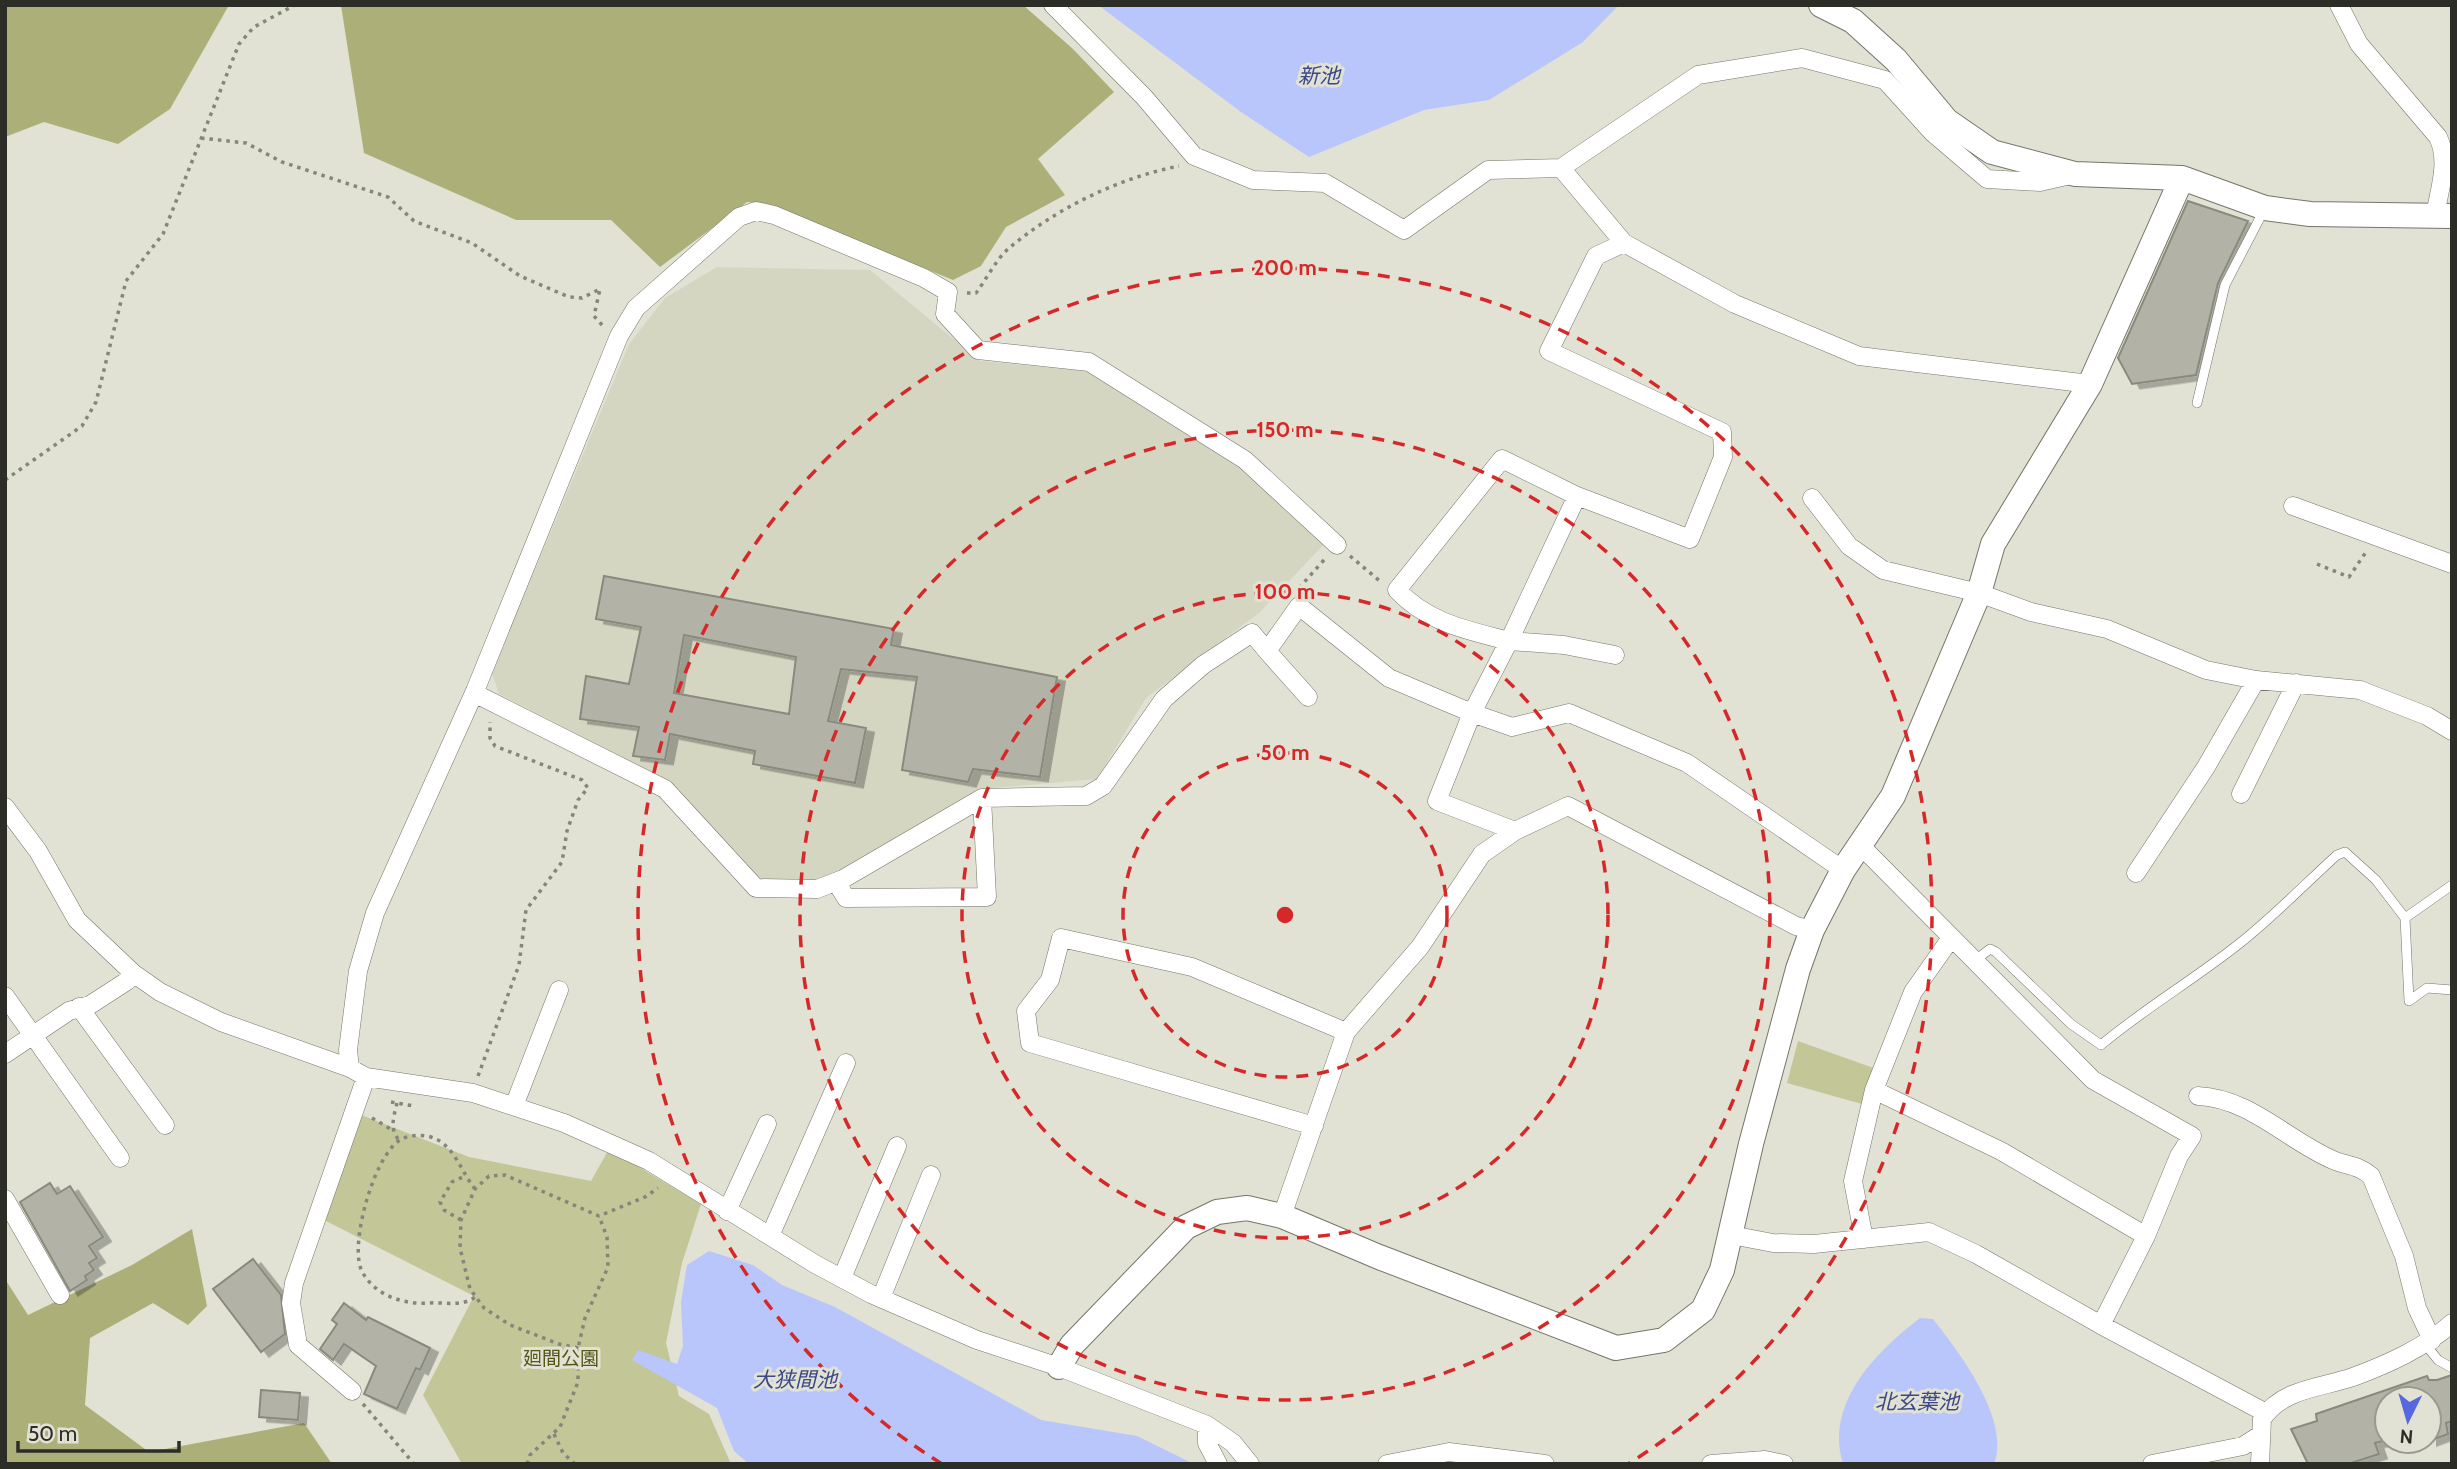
<svg xmlns="http://www.w3.org/2000/svg" width="2457" height="1469" font-family="Cabin,'Noto Sans JP',sans-serif">
<defs>
<filter id="shadow"><feDropShadow dx="8" dy="4.5" stdDeviation="0" flood-color="#0004"/></filter>
</defs>
<rect width="100%" height="100%" fill="#e1e2d4"/>
<path fill="#d5d6c2" d="M717,267L870,270L980,361L1086,371L1186,434L1227,454L1326,542L1260,612L1146,698L1097,779L982,789L820,882L759,880L670,781L499,694L492,673L629,344L665,298Z"/>
<path fill="#c3c697" d="M1798,1041L1879,1070L1869,1106L1787,1083Z
M351,1111L469,1157L591,1181L609,1149L701,1204L682,1263L666,1343L679,1396L709,1414L731,1464H462L423,1395L474,1296L324,1220Z"/>
<path fill="#acaf77" d="M5,5H229L170,109L118,144L44,122L5,137Z
M341,5H1023L1073,49L1114,92L1038,159L1065,195L1006,227L981,266L953,280L767,204L747,202L660,267L611,220H516L364,153Z
M192,1229L207,1306L188,1325L153,1303L90,1338L85,1405L149,1452L304,1423L332,1464H5V1279L28,1315L132,1265Z"/>
<path fill="#b9c6fb" d="M1098,5H1619L1583,42L1489,100L1424,110L1309,157L1241,112Z
M709,1251L753,1265L782,1285L835,1307L1041,1420L1137,1436L1194,1464H749L734,1451L717,1408L632,1360L638,1350L677,1364L683,1346L681,1302L687,1265Z
M1920,1318L1933,1319C1959,1352 2011,1420 1994,1464H1843C1824,1403 1877,1351 1920,1318Z"/>
<path fill="#b2b3a6" stroke="#898a7d" stroke-width="2" fill-rule="evenodd" filter="url(#shadow)" d="M2188,201L2248,221L2218,283L2196,375L2132,384L2118,358Z
M604,576L894,629L891,645L1057,677L1040,777L973,769L968,782L902,770L917,677L841,669L828,721L866,728L855,783L753,764L755,751L670,734L665,760L633,756L639,727L580,719L586,676L629,684L641,627L596,619ZM684,635L796,657L789,714L674,693Z
M50,1183L57,1194L70,1186L103,1237L89,1246L97,1258L89,1263L94,1270L85,1276L87,1280L70,1291L20,1202Z
M253,1259L281,1295L285,1334L261,1352L213,1289Z
M344,1303L366,1320L368,1317L430,1348L420,1370L416,1368L397,1409L364,1394L376,1366L344,1344L333,1360L320,1349L337,1324L332,1320Z
M2452,1375V1421L2446,1423L2448,1434L2429,1441V1399H2387V1440L2375,1443L2379,1454L2348,1464H2308L2291,1429L2317,1421L2316,1414L2427,1376L2429,1380H2437Z
M261,1390L300,1393L298,1420L259,1417Z"/>
<g fill="none" stroke-linecap="round" stroke-linejoin="round">
<g stroke="#757669" stroke-width="10">
<path id="lane" d="M2197,403L2225,285L2264,210
M2405,918L2452,885
M1974,961L1990,949L1996,952L2071,1024L2101,1045C2145,1008 2195,979 2240,943C2274,916 2305,884 2337,855L2345,852L2376,880L2405,918L2409,1001L2427,988L2452,990
M2425,1344L2438,1360L2452,1368"/>
</g>
<g stroke="#757669" stroke-width="19">
<path id="street" d="M1053,5L1144,97L1194,156L1253,180L1325,183L1404,230L1488,170L1561,168
M2339,5L2359,44L2438,137C2450,162 2439,190 2435,216
M2071,175L2040,182L1987,179L1933,133L1885,80L1802,58L1698,75L1561,168L1624,243L1735,304L1859,356L2090,384
M1624,243L1596,256L1549,351L1722,432L1723,457L1690,539L1577,496L1502,459L1397,590C1428,623 1467,630 1509,641L1472,713L1512,727L1569,713L1687,763L1843,870
M1577,496L1509,641L1564,645L1615,655
M1812,498L1849,546L1883,570L1979,593L2031,612L2107,629L2206,670L2256,680L2360,690L2427,716L2452,731
M2293,506L2452,564
M1267,651L1308,697
M474,693L665,789L756,888L817,889L843,879L982,798L1086,796L1103,786L1164,699L1203,665L1252,633L1267,651L1299,606L1389,678L1472,713L1437,801L1515,831
M2241,794L2296,683
M5,807L38,851L77,920L133,973L160,992L221,1022L350,1068L366,1077L473,1093L564,1123L649,1161L815,1264L871,1294L977,1340L1059,1367L1207,1425L1233,1443L1250,1464
M1861,846L2093,1080L2192,1136L2179,1156L2146,1236L2101,1325
M2136,873L2206,767L2256,680
M836,882L846,898L987,897L982,798
M5,996L120,1158
M79,1007L165,1125
M5,1054L69,1011L90,1005L127,981L133,973
M350,1068L348,1050L358,971L375,913L475,691L619,336L636,308L739,217L756,211L774,215L924,278L948,292L945,314L978,350L1089,362L1245,460L1337,545
M1874,1090L2001,1151L2146,1236
M2198,1096C2249,1098 2287,1140 2333,1160C2347,1166 2359,1165 2371,1176L2404,1256L2417,1308L2432,1340
M514,1106L559,990
M1314,1126L1030,1043L1026,1011L1050,980L1061,938L1192,967L1346,1032
M5,1199L60,1295
M727,1211L767,1124
M1282,1216L1346,1032L1420,947L1482,854L1515,831L1568,806L1796,926L1812,930
M1731,1235L1773,1243L1814,1244L1929,1232L1976,1254L2101,1325L2266,1413
M770,1236L846,1063
M1864,1239L1853,1181L1874,1090L1913,992L1951,938
M842,1278L897,1146
M881,1298L931,1175
M352,1391L298,1345L291,1303L294,1283L366,1077
M1207,1425V1443L1218,1464
M1387,1464L1449,1452L1545,1464
M1711,1464L1765,1460L1784,1464
M2152,1464L2243,1446L2260,1435
M2260,1464L2262,1419C2283,1388 2321,1388 2353,1377C2388,1364 2424,1348 2452,1323"/>
</g>
<g stroke="#757669" stroke-width="26">
<path id="secondary" d="M1821,5L1853,21L1896,60L1947,121L1992,152L2075,174L2182,178L2265,208L2310,214L2452,216
M1059,1367L1072,1345L1186,1227L1217,1212L1247,1208L1282,1216L1379,1257L1616,1348L1664,1340L1703,1310L1722,1270L1751,1144L1798,969L1812,930L1843,870L1893,796L1979,593L1993,544L2090,384L2182,178"/>
</g>
<path stroke="#84857b" stroke-width="3.5" stroke-dasharray="3.5 5" stroke-linecap="butt" d="M201,138L246,143L282,162L388,197L414,221L472,243L520,276L569,297L582,298L600,289L594,316L603,326
M967,293H976C986,280 995,261 1008,249C1055,209 1118,178 1179,166
M5,480L82,426L96,402L126,281L163,234L239,44L254,27L295,5
M1350,556L1381,582
M2317,564L2349,577L2366,552
M1299,588L1324,560
M478,1076L519,965L526,910L562,862L567,831L578,800L588,788L582,780L495,746L490,738V722
M391,1102L414,1106
M397,1103C394,1116 389,1129 399,1140
M372,1118L394,1131
M475,1189C462,1173 455,1148 436,1139C426,1134 410,1134 400,1140C374,1156 350,1242 361,1269C372,1295 404,1305 429,1303C445,1302 462,1307 475,1297
M461,1220L444,1210L440,1202L452,1182L465,1176
M578,1348L559,1344L510,1325L484,1308L470,1289L460,1248L461,1220L475,1189L489,1176L505,1175L599,1216L645,1197L658,1188
M363,1404L414,1464
M554,1434L563,1453L575,1464
M527,1464L530,1455L560,1427L578,1382V1348L585,1318L608,1267L607,1237L599,1216"/>
<use href="#lane" stroke="#fff" stroke-width="9"/>
<use href="#street" stroke="#fff" stroke-width="18"/>
<use href="#secondary" stroke="#fff" stroke-width="24"/>
</g>
<g fill="none" stroke="#d62828" stroke-width="3.5" stroke-dasharray="12 9">
<circle cx="1285" cy="915" r="162"/>
<circle cx="1285" cy="915" r="323"/>
<circle cx="1285" cy="915" r="485"/>
<path d="M942 1464A647 647 0 1 1 1628 1464"/>
</g>
<g text-anchor="middle" stroke-width="6" stroke-linejoin="round" paint-order="stroke">
<g font-size="19" fill="#565717" stroke="#e1e2d4">
<text x="561" y="1365">廻間公園</text>
</g>
<g font-size="21" font-style="italic" fill="#3c4887" stroke="#e1e2d4">
<text x="1319" y="83">新池</text>
<text x="795" y="1387">大狭間池</text>
<text x="1917" y="1409">北玄葉池</text>
</g>
</g>
<circle cx="1285" cy="915" r="10" fill="#d62828" stroke="#e1e2d4" stroke-width="3.5"/>
<g font-size="21" text-anchor="middle" font-weight="bold" fill="#d62828" stroke="#e1e2d4" stroke-width="6" stroke-linejoin="round" paint-order="stroke">
<text x="1285" y="275">200 m</text>
<text x="1285" y="437">150 m</text>
<text x="1285" y="599">100 m</text>
<text x="1285" y="760">50 m</text>
</g>
<rect width="2457" height="1469" fill="none" stroke="#2d2d28" stroke-width="14"/>
<g transform="translate(2408 1420) rotate(185)"><circle r="33" fill="#e1e2d4" stroke="#999a8f" stroke-width="2"/>
<path d="M0-5L12 26L0 18L-12 26Z" fill="#5767dd"/>
<text y="-10" font-size="19" font-weight="bold" text-anchor="middle" fill="#2d2d28">N</text>
</g>
<path d="M18 1441v10h161v-10" fill="none" stroke="#2d2d28" stroke-width="3.5"/>
<text x="28" y="1441" font-size="21" fill="#2d2d28" stroke="#e1e2d4" stroke-width="5" paint-order="stroke">50 m</text>
</svg>
